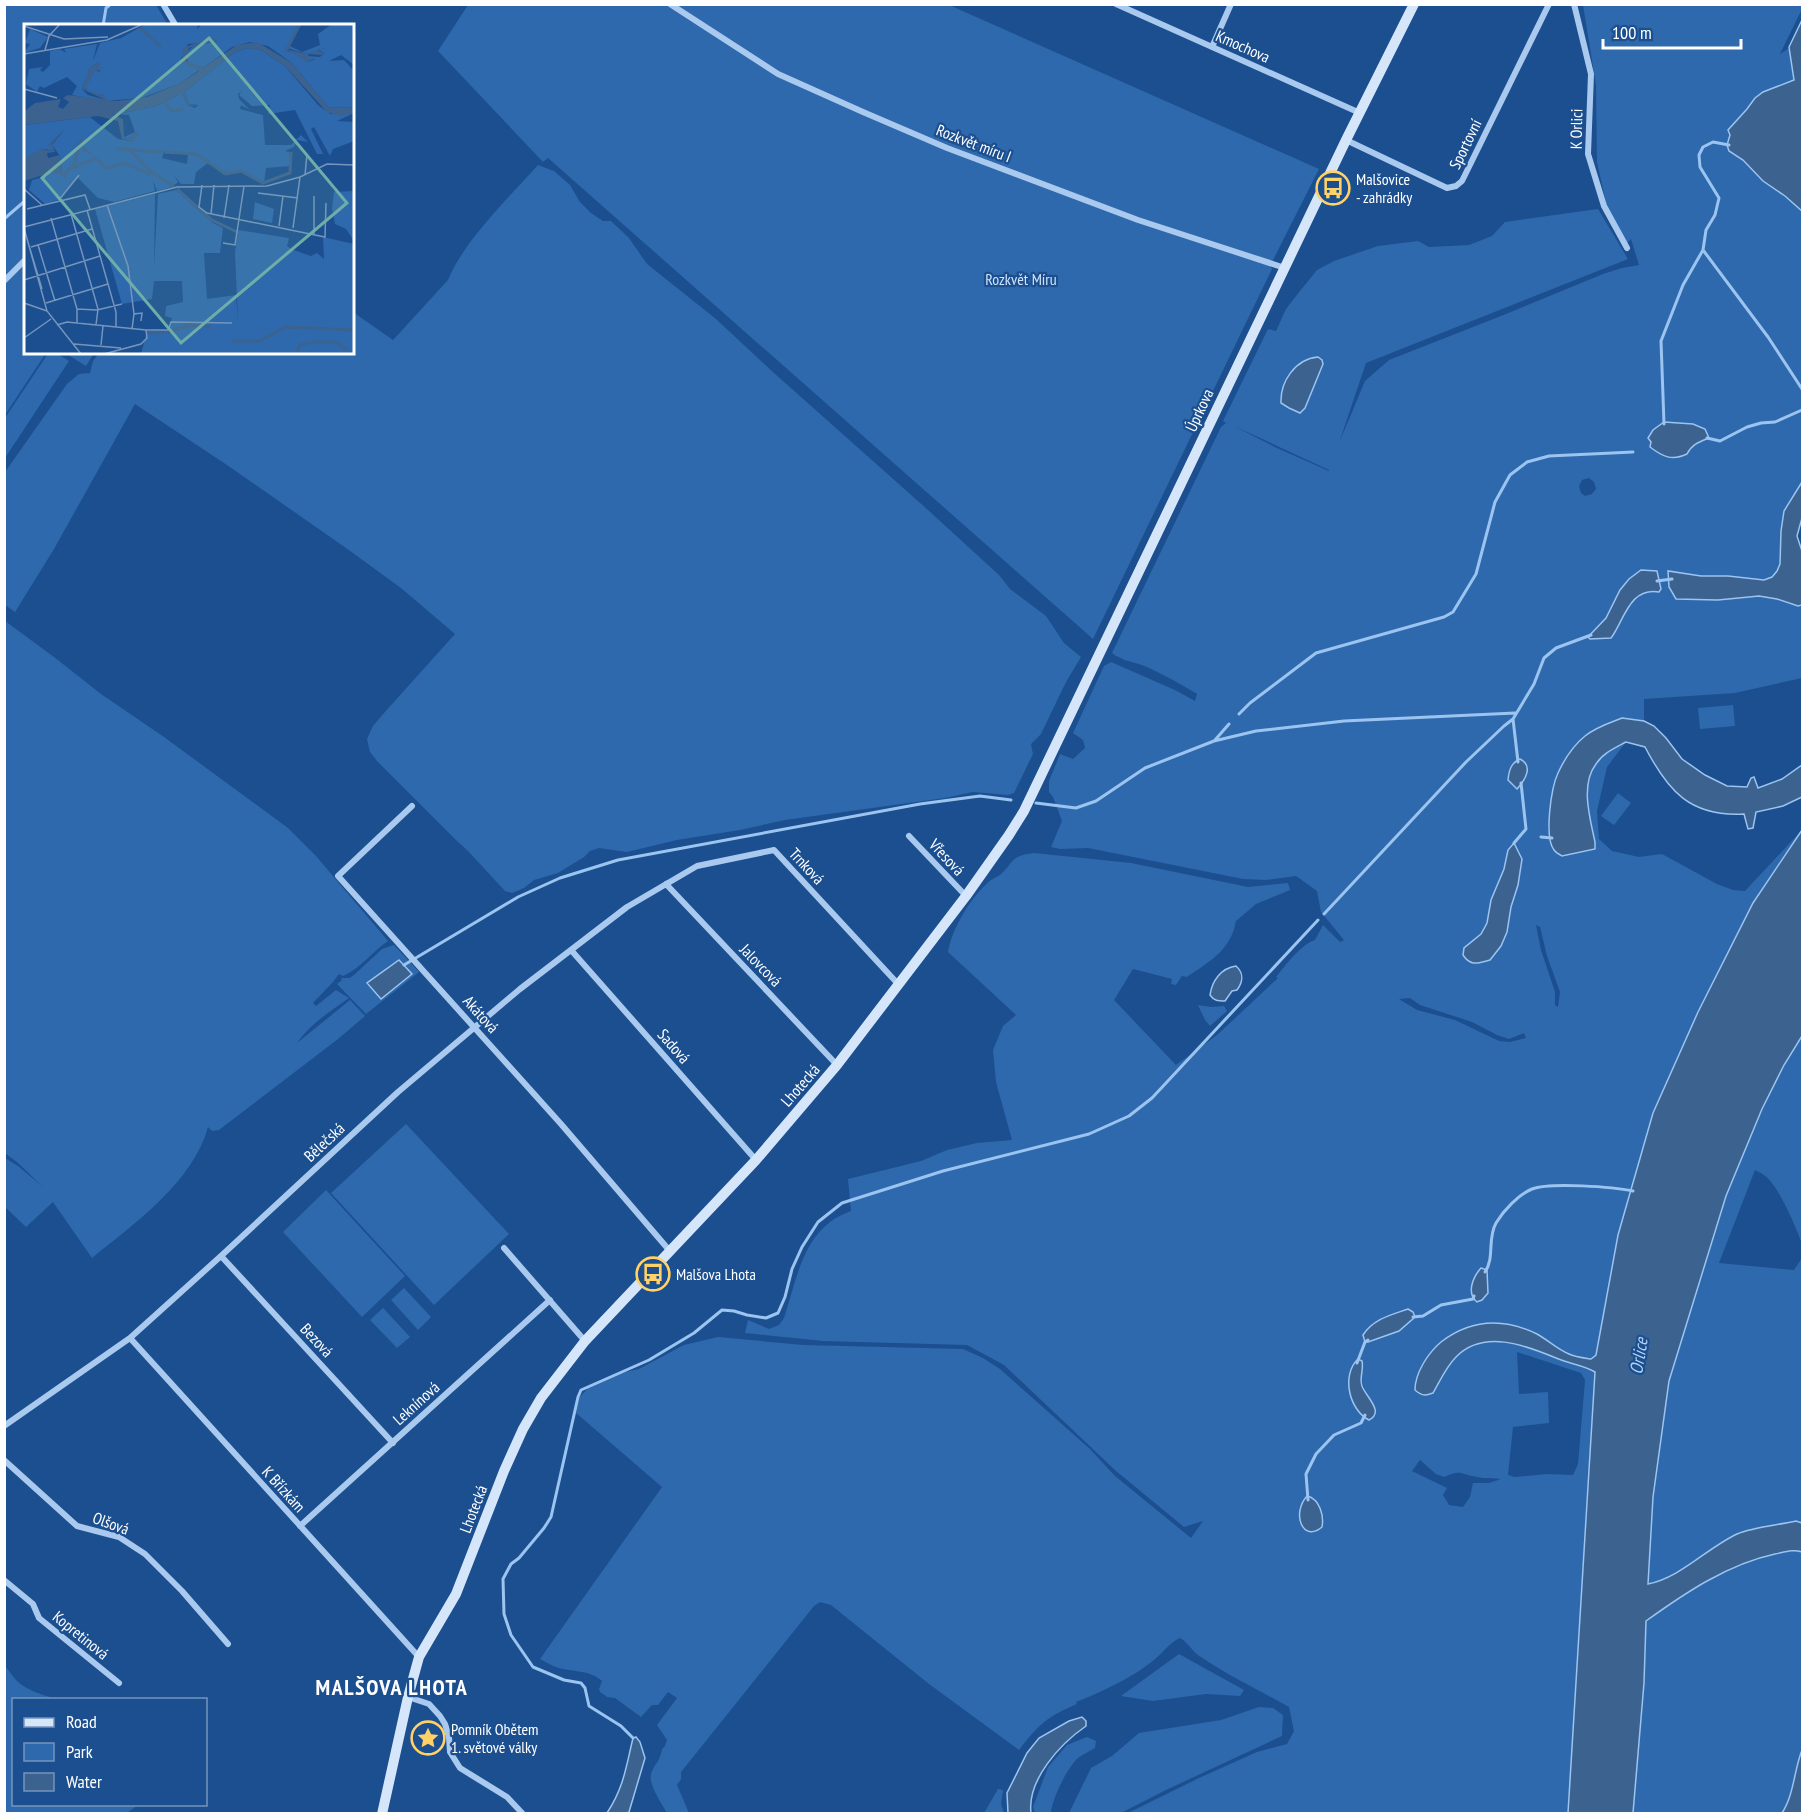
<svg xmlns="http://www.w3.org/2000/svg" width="1807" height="1818" font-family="'PT Sans Narrow',sans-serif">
<rect width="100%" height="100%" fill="#1b4f8f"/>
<path fill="#2e69ad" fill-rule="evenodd" d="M5,5H156L168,25L26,26V352L46,353L5,415Z
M468,5H949L1319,169L1270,266L1272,269L1093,639L548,158L543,162L438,51Z
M1583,5H1802V9L1780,54L1800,41L1802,79L1729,151L1743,160L1763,181L1802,208V482L1784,511L1781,531L1780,564L1777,571L1772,577L1764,580L1728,576H1701L1669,571L1676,599L1718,600L1759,596L1777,599L1798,606L1802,605V678L1735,693L1644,699V721L1622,718L1548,827L1553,849L1595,842C1590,818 1580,785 1596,763C1603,753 1615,748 1626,742L1607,767L1597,811L1599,839L1612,851L1639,857L1662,854L1717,884L1733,890L1745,891L1802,830L1753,903L1698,1012L1653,1112L1632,1191L1596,1355L1591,1359L1569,1354L1538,1335L1510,1324L1461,1330L1441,1380C1470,1319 1517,1344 1565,1362C1575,1366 1586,1367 1595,1372L1568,1813H1128L1199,1778L1257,1752L1287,1744L1294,1731L1289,1707C1259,1690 1229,1676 1201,1657C1192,1652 1189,1643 1180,1638C1169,1643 1164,1652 1155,1659C1136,1676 1099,1693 1076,1702L1077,1704C1048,1716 1038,1725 1019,1750L929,1684L831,1605L820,1602L814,1606L681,1772V1779L677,1785L689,1813H667C662,1804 648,1784 651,1774C654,1764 660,1762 662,1749L665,1746L667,1740L657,1725L677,1698L668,1692L658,1705H652L641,1717L615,1698L607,1697L600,1692L599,1689L602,1681C590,1670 574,1672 559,1668C552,1666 546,1662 540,1659L662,1487L576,1413L579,1398L590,1386L621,1373L639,1369L684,1345L718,1337L803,1345L963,1349L983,1358L1000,1369L1090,1449L1115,1476L1191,1538L1203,1521L1184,1527L1116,1471L1004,1365L967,1345L823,1341L745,1333L748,1320L769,1329L779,1325L784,1318C795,1285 801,1244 830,1222C836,1217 844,1214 851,1211L848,1179L921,1161L947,1150L977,1143L1012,1140L996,1082L993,1050L1003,1026L1016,1015L948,952C952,928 972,895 991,880C994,878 997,877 1000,875C1015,862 1009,856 1034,853L1131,863L1248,887L1288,883L1290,890L1256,904L1236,921C1231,950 1210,961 1187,977L1182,976L1176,985L1171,984L1172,979L1133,969L1114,1000L1176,1065L1217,1035L1278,978L1276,977C1285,966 1301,944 1315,940L1323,925L1339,941L1341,942L1344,940L1321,912L1317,891L1296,876L1266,880L1243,879L1088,848L1060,849L1051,847L1062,821L1053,797L1049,792V781L1060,754L1073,759L1085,748L1083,740L1073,733L1104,666L1111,662L1175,690L1195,701L1197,694C1181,684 1164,675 1147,667C1135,662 1122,661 1112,653L1221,427L1226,423L1223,421L1268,329L1276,331L1286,309L1300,291L1317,270L1334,261L1378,246L1418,241L1429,247L1469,245L1492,236L1505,222L1598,209L1628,259L1366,363L1339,443L1365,381L1389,360L1506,314L1603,274L1622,268L1639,265L1631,239L1626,244L1607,207L1597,162L1596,85ZM1664,422L1693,424L1705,429L1709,438L1696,443L1690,449L1650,447L1652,442ZM1234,426L1329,470V471L1277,448ZM1589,478L1594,482L1596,489L1592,494L1585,496L1581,493L1579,486L1582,480ZM1657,572L1661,589L1660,592C1628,587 1624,620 1611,638L1591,639L1588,637L1606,618L1620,590L1629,579ZM1508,850L1519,851C1526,869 1515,889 1511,907C1508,919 1508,933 1502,944C1499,950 1494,955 1490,960L1472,963L1468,962L1473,940L1481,934L1487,923L1491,900L1504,869ZM1536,925L1540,927L1547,956L1560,992L1558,1007L1555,1005V992L1541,950ZM1410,998L1420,1005L1472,1022L1497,1035L1509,1039L1524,1033L1526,1038L1510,1042L1499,1041L1455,1020L1417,1010L1399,999ZM1517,1352L1581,1373L1585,1380L1578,1464L1573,1475L1547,1474L1515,1477L1508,1475L1513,1427L1549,1423L1548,1392L1519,1394ZM1354,1363L1363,1365C1358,1391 1371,1392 1375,1414L1349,1382ZM1420,1460L1436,1474L1444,1477C1462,1469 1460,1474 1477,1477C1485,1479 1493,1478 1501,1479L1489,1483H1473L1470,1497L1463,1507L1449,1505L1443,1495L1447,1488L1412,1471Z
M538,165L554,171L570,185L580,202L591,213L603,221H611L629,238L647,264L716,319L774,373L928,510L999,575L1010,589L1046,616L1064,643L1081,657L1066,682L1041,734L1031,744L1033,754L1014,793L1008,795L973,792L945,798L785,820L740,830L677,840L627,852L599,848L590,851L584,857L558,873L534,880L524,888L512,893L505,891L468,851L456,840L377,761L370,752L367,739L373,726L384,713L455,634L401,588L346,548L227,465L135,404L54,549L15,612L5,605V472L67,384L79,374L90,373L93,361L99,353L352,352L353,312L393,340L448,280C463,242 510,196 538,165Z
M49,352L56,353L69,361L5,458V418Z
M65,353H94L86,366Z
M5,621L54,657L101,694L164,737L288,828L316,856L388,941C372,952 361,968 343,976L339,974L333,982L313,1003L316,1006L336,990L349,998C331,1011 310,1024 297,1043L350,1000L365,1016L338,1039L219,1130L212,1131L208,1127C193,1182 135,1223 92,1258L53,1202L26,1227L5,1207V1158L18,1166L43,1187L18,1163L5,1153Z
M1733,705L1735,726L1700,729L1698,708Z
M1618,793L1631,803L1614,825L1601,816Z
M394,945L419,972L366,1014L337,984L342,980L341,978H350L355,974L382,949ZM411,974L381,998L367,984Z
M1198,1005L1211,1007L1224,1006L1227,1011L1210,1026L1205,1020Z
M1802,1036V1244C1796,1227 1782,1195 1771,1182C1767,1176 1761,1173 1755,1170L1719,1263L1794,1270L1802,1258V1523L1796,1521L1740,1533L1692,1562L1669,1578L1648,1584L1653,1497L1669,1381L1726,1196L1762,1109L1784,1065Z
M406,1124L509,1234L434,1305L331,1193Z
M326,1190L405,1276L362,1317L283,1232Z
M404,1288L431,1317L418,1330L391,1300Z
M383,1308L410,1337L397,1348L370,1320Z
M1795,1550L1802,1552V1750C1794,1770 1793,1792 1783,1812L1782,1814H1633L1644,1683L1646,1621L1669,1605L1714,1577L1753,1559Z
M1179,1654L1244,1690L1240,1696L1206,1694L1153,1701L1121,1696Z
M4,1665C9,1670 12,1676 17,1681C27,1690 40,1694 53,1698L52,1700H14V1804L138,1805L127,1813H5Z
M1259,1707L1273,1708L1283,1715L1282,1736L1166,1790L1121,1813H1069L1091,1768L1112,1756L1139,1733L1221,1720Z
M1087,1737L1096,1741L1095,1748C1090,1751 1083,1754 1078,1758C1067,1768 1052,1799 1051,1813H1035L1033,1807L1048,1767L1067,1745Z
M998,1789L1003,1790L1001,1804L1004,1813H984Z"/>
<path fill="#3c6290" stroke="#9cc4f0" stroke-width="1.5" d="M1802,20V211L1785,196L1763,181L1743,160L1729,151L1727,145L1730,135L1728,130L1747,109L1755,98L1763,92L1794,80L1789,47Z
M1318,357L1322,360L1323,364L1305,408L1300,413L1289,408L1281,403C1280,382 1295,359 1318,357Z
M1664,422L1693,424L1705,429L1709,438C1699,442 1692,444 1687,454C1672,461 1663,457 1650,447L1651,442L1648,438L1653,430Z
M1802,482V518L1797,536L1802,551V605L1798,606L1777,599L1759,596L1718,600L1676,599L1669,587L1668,571L1701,576H1728L1764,580L1772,577L1777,571L1780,564L1781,531L1784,511Z
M1641,570L1657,571L1661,589L1659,592C1629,587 1624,621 1611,638L1590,639L1588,637L1606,618L1620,590L1629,579Z
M1622,718L1644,721L1654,726L1666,738L1682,759L1705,775L1727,786L1747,787L1751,778L1754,777L1758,788L1782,779L1802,765V797L1783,806L1756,812L1753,828L1748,829L1744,814C1690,817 1668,791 1645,747L1626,742C1615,748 1603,753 1596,764C1580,785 1590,818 1595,842V849L1562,856C1559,854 1556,853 1554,850C1544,837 1551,788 1558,773C1564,760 1574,745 1585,736C1596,727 1609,723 1622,718Z
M1520,759C1534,766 1525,780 1517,789L1508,780C1509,770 1511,763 1520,759Z
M1802,830V1036L1784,1065L1762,1109L1726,1196L1669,1381L1653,1497L1648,1584C1680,1578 1707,1548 1737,1534C1753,1527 1779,1525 1796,1521L1802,1523V1552C1793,1549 1785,1552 1775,1554C1728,1564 1685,1593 1646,1621L1644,1683L1633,1813H1568L1595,1372C1584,1365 1569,1364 1556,1358C1525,1345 1483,1329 1456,1357C1446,1367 1440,1381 1433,1393C1425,1396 1422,1396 1415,1390C1415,1373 1428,1353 1441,1342C1471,1319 1504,1318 1537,1334C1548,1340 1557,1349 1569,1354C1575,1357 1584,1358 1591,1359L1596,1355L1618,1235L1653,1113L1698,1012L1753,903Z
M1514,843L1522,859L1518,885L1511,907L1507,932L1501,946L1490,960C1478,963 1471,967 1463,955L1464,948L1481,934L1487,923L1491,900L1504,869L1508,850Z
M399,960L412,974L381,999L367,983Z
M1236,966C1244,973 1243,982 1237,990L1232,991L1225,1001C1218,1001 1214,1001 1210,995C1212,981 1221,968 1236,966Z
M1481,1268L1487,1270L1488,1293L1482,1300L1477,1302C1466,1293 1473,1277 1481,1268Z
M1408,1309L1413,1312L1415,1317L1399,1331L1368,1342H1365L1363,1335C1373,1319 1391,1315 1408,1309Z
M1358,1359L1362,1361C1364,1370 1359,1378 1362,1386C1366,1397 1385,1412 1369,1420C1349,1410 1341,1375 1358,1359Z
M1307,1496C1320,1499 1324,1516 1322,1527C1303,1543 1291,1514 1307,1496Z
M1082,1717L1086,1721V1726C1060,1744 1027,1780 1031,1813H1008L1007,1793L1027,1753L1039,1738L1069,1721Z
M636,1737L640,1742L645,1758L629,1812L627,1813H607C624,1787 626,1767 633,1738Z
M1802,1750V1813H1782C1794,1795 1794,1770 1802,1750Z"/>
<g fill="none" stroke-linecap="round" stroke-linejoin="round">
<path stroke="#9cc4f0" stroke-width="3" d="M103,26L106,8L111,4
M4,219L26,200
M1703,250L1768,337L1802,389
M1664,424L1661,341L1683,285L1703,250L1706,230L1715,215L1719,198L1700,167L1699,155L1703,147L1713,142L1729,145
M1707,438L1720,441L1747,427L1761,423L1775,422L1802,410
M1657,581L1672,579
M1239,714L1250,703L1316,653L1444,617L1453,612L1476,574L1495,502L1510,475L1527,462L1549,456L1633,452
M1513,719L1518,762
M1215,740L1229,724
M1036,803L1076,808L1096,801L1145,768L1214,741L1256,731L1344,721L1515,713
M1541,837L1552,838
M1514,843L1526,829L1521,783
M1324,914L1466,762L1504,726L1513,719L1534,684L1544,658L1556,648L1591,635
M404,965L518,897L560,878L618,860L920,804L980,796L1011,800
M1485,1272C1495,1257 1487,1239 1496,1223C1504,1210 1518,1195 1532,1189C1550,1182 1614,1187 1633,1191
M1413,1317L1423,1316L1441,1305L1473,1299L1474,1296
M1357,1363L1365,1342L1368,1340
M1308,1500L1306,1474L1316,1454L1334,1435L1361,1423L1365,1415
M633,1738L621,1726L589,1706L585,1688L581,1683L564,1680L533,1667L511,1635L504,1614L503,1579L511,1564L519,1558L544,1528L551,1517L578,1397L581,1390L649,1360L694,1333L722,1310L734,1311L747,1315L766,1318L778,1313L785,1297L792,1269L802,1247L818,1222L842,1203L943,1171L1089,1134L1129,1116L1152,1098L1318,920"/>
<path stroke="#a9c9ee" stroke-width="6" d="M163,4L176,26
M670,4L778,74L863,112L947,148L1138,220L1285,268
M1116,4L1360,113
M1574,4L1591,74L1588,154L1604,206L1627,248
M1212,47L1231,4
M1346,140L1447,188L1456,186L1462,181L1549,4
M4,281L26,259
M412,806L338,876L561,1124L669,1250
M909,836L966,896
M666,884L837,1065
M571,950L756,1160
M504,1248L585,1341
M221,1256L393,1443
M130,1338L419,1657
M4,1426L130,1338L221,1256L398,1092L520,989L627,907L697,866L774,850L899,985
M4,1460L77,1526L119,1537L145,1554L182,1591L228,1644
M300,1526L550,1300
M4,1580L33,1604L39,1618L119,1683
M408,1697L429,1704L440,1716L445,1724L449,1737L450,1752L460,1768L507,1797L523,1814"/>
<path stroke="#d6e6fa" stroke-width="10" d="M382,1814L408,1697L419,1657L456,1594L504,1471L523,1429L541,1398L585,1341L756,1160L837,1065L966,896L1009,835L1024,811L1346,140L1414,4"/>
</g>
<defs>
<g id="bus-ring" transform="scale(1.725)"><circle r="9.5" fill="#1b4f8f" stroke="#ffd166" stroke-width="1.5"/><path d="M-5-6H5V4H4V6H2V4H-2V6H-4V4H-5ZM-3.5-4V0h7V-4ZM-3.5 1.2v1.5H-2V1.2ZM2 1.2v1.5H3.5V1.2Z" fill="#ffd166"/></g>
<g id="sight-ring" transform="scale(1.725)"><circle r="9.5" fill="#1b4f8f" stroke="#ffd166" stroke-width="1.5"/><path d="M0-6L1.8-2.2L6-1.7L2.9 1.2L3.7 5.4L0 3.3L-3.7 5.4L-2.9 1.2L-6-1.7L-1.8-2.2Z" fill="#ffd166"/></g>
</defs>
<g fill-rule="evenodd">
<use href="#bus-ring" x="1333" y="188"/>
<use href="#bus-ring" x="653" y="1274"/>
<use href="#sight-ring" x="428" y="1738"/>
</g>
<g text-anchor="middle" stroke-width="4.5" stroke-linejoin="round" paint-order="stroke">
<g font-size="16" fill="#fff" stroke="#1b4f8f">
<text transform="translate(1243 46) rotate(24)" y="6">Kmochova</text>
<text transform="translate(1576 129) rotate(-89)" y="6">K Orlici</text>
<text transform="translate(974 143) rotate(21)" y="6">Rozkvět míru I</text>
<text transform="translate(1465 144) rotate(-64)" y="6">Sportovní</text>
<text transform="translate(1199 410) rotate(-65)" y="6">Úprkova</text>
<text transform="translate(947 857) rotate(47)" y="6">Vřesová</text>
<text transform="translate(807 866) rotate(47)" y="6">Trnková</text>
<text transform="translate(761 965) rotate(46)" y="6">Jalovcová</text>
<text transform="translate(481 1014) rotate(48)" y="6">Akátová</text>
<text transform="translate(674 1046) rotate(49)" y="6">Sadová</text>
<text transform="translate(800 1085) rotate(-49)" y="6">Lhotecká</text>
<text transform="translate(324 1142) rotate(-43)" y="6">Bělečská</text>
<text transform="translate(317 1340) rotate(47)" y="6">Bezová</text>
<text transform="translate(416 1403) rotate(-42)" y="6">Leknínová</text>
<text transform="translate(284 1489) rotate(48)" y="6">K Břízkám</text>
<text transform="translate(473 1509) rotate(-69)" y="6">Lhotecká</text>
<text transform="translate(111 1523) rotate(20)" y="6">Olšová</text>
<text transform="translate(81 1635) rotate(39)" y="6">Kopretinová</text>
</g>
<g font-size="16" fill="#fff" stroke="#1b4f8f" text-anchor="start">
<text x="1356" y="185">Malšovice<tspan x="1356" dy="18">- zahrádky</tspan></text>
<text x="676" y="1280">Malšova Lhota</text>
<text x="451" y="1735">Pomník Obětem<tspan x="451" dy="18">1. světové války</tspan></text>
</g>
<g font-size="16" fill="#cfe3fa" stroke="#1b4f8f">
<text x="1021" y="285">Rozkvět Míru</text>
</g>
<g font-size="18" font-style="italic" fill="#b5d3f5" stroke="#1b4f8f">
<text transform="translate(1639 1356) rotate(-81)" y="6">Orlice</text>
</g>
<g font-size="22" font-weight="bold" letter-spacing="1.5" fill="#fff" stroke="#1b4f8f">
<text x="392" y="1695">MALŠOVA LHOTA</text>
</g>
</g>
<g transform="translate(24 24)">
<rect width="330" height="330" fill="#1b4f8f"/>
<path d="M122,0H174L173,5L178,0H277L264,21L278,28L296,21L294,10L308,0H330V41L317,31L305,37L320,36L330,47V84L304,83L268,39L244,22L226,18L208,23L179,44L165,39L160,30L170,22L195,17L164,20L157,35L175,46L155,60L117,74L80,77L48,71L53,62L43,53L20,64L16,62L13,68L2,60L5,45L19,43L16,46L19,48L26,41V27L36,25L42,29L40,25L73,20L69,37L76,19L97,14ZM305,23L294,26L300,29L296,33L283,32V35H292L283,38L274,30L262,27L263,24L282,30ZM75,38L76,48L71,46L61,63L64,68L79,71L82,76L64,71L58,65L66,44ZM6,5L24,13L16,24L0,29L6,20L1,19ZM224,24L237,26L261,42L294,81L307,90L330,89L313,97L330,98V117L309,125L306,132L290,103L287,105L299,130H293L271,86L244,90L246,81L228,82L215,71L218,67L214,70L215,75L226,86L217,81L216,85L239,91L241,121H267L277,111L284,118L273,116L270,123L261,127L265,128L267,142L242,144L240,159L218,146L200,151L184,139L172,148L170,160H157L150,151L154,158L148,163L133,167L129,156L131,167L90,178L74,174L54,154L34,176L21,180L5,166L8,156L24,152L25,148L38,149L36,132L28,121L40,106L26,119L29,127L21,125L0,135V101L66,93L94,115L108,117L112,108L106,114L100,113L111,108L105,91L94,90L132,82L158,69L163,81L171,84L174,81L165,80L160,68L211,28ZM140,127L164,130L163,140L138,134ZM152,166L189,199L199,204L196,229H180L183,275L212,271L214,298L211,229L214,206L265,214L263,222L267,225L287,232L293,229L300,235L299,213L330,220V330H117L123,307L144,306L148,294L141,292L142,282L159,278L158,257H130L128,275L98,280L71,185L131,170L130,243L134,170ZM330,167V217L322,205L311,200L308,184L310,168ZM231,178L250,185L248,199L229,195Z" fill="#2e69ad" fill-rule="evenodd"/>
<path d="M188,13L195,18L186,17L165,24L161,36L179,44L213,21L233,18L268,39L304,83L330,84V89L316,92L303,88L261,42L237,26L224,24L211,28L160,68L165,80L175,83L163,81L158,69L132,82L89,91L99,95L100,113L106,114L112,108L115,110L108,117L98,115L94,97L74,92L0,101L1,87L11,79L37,75L34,83L39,85L45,78L39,74L44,71L93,77L123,73L155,60L175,47L158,38L159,24ZM305,23L294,27L300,29L297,31L285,30L283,35L292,34L283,38L261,25L282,30ZM75,38L77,47L71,46L61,65L81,72L82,76L58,65L66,44ZM40,106L28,120L31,128L23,129L24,134L36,131L38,150L26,149L0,157V135L17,125L29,127L24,121Z" fill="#3c6290"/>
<path fill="none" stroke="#3c6290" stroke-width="3" d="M116,4L137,23M262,27L276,0M140,77L148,87L159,85M58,115L55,122L67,130M93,125L138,128M106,126L127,148L150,162M140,128L172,130L202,150L217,147L239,159L266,149L267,128M73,135L82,144L101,139L127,151M49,144L55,123M37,149L41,152L43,146L72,134M153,165L188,196L213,208M144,308L166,301L187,303M123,309L143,308M207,317H236L261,303L330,306M272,330L276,321L288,318H312L323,326"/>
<path fill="none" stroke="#7695bc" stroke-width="1.5" d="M0,2L40,15L84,13M21,26L25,12L36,0M0,30L83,16L119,0M0,65L33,74M281,151L283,130M178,161L175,183L183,189L301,213L302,179M0,165L18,181M234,169L274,174M290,172V210M35,176L55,151M83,181L104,242L110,290M3,185L61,171L66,185M63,186L92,288V303M47,190L74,285L72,301M187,190L190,161M27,194L53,285V299M200,194L205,161M255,202L259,172M0,203L153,163L243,162L276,153L303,140L330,141M0,204L23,287L57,330M269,204L276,153M1,208L18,265M199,219L211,221L220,162M14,221L31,277M7,223L68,205M0,256L76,232M0,279L23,287M22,279L84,260M53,285L73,286L98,280M33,301L43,298L122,306H144L147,298L208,299M108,305L110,290L118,289L117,297M0,314L27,295M50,320L97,324M77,321L79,302M80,330L117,320L123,314L122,306"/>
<path fill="#6fada8" fill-opacity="0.15" stroke="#6fada8" stroke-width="3" d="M185,14L323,179L157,319L18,154Z"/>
<rect width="330" height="330" fill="none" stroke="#fff" stroke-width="3"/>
</g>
<rect width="1807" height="1818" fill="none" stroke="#ffffff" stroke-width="12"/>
<rect x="12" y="1698" width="195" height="108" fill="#1b4f8f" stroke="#7695bc" stroke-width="1.5"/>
<rect x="24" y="1718" width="30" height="9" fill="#d6e6fa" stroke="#7695bc" stroke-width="1.5"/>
<text x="66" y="1728" font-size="18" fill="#ffffff">Road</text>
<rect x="24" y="1743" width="30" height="18" fill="#2e69ad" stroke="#7695bc" stroke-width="1.5"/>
<text x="66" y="1758" font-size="18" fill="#ffffff">Park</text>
<rect x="24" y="1773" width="30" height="18" fill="#3c6290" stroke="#7695bc" stroke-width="1.5"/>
<text x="66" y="1788" font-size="18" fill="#ffffff">Water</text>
<path d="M1603 39v9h138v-9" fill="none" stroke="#ffffff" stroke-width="3"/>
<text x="1612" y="39" font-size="18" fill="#ffffff" stroke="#1b4f8f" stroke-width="4.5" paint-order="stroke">100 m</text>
</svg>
